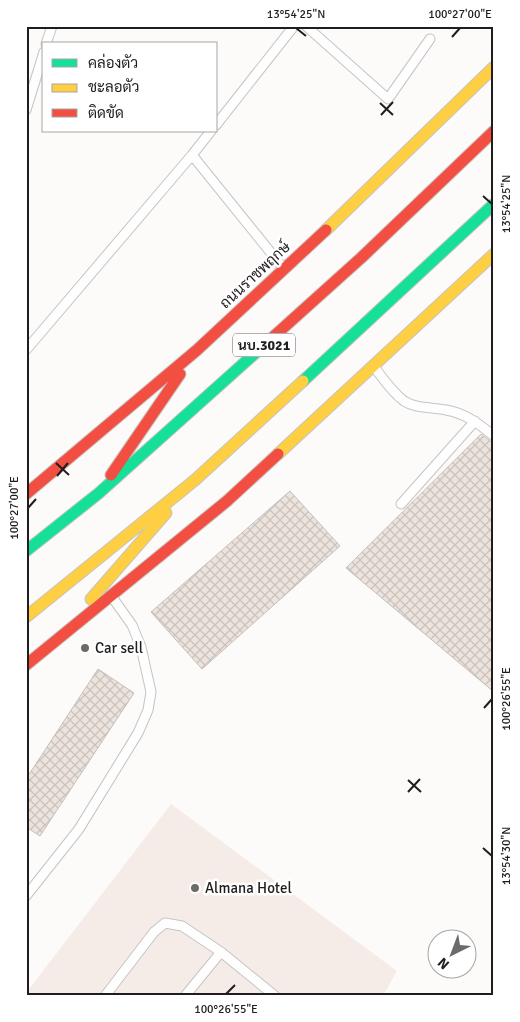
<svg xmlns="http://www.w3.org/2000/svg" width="520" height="1022" font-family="Signika,Sarabun,sans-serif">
<defs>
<pattern id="building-cross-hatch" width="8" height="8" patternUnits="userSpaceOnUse" patternTransform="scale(1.25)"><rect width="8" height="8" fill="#ece3dc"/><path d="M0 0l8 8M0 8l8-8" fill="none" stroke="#cac2bc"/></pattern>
</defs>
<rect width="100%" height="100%" fill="#fdfbf9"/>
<path fill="#f5ece7" d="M171,804L397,971L383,996H26V993Z"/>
<path fill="url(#building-cross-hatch)" stroke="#c2c0be" d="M481,434L494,444V692L346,568Z
M290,491L340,546L202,669L151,612Z
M98,669L134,693L40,836L26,827V779Z"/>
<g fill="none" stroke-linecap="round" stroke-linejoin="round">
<g stroke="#c6c4c2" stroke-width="11">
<path id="lane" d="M306,26L388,99L430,39
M46,44L52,26
M26,110L44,52
M216,125L294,26
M211,131L192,155L284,269
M26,350L192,155
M375,368C384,380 392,392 404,401C416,409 432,407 446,410C465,413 479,424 494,436
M401,504L475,421
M26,896L79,829L138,733L148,710L151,692L141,647L132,625L112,597
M105,996L154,932L165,923L182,926L221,952L275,996
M185,996L221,952"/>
</g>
<g stroke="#c6c4c2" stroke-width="13">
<path id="fast" d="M303,381L494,204
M26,551L99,493L262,347"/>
</g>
<g stroke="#c6c4c2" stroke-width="13">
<path id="slow" d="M326,230L494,67
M278,454L494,254
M91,599L166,513
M26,617L195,480L303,381"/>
</g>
<g stroke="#c6c4c2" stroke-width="13">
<path id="jam" d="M262,347L361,258L494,131
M111,475L180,374
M26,494L197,350L326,230
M26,665L227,501L278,454"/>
</g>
<use href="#lane" stroke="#fffefe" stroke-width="9"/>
<use href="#fast" stroke="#16e098" stroke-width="11"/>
<use href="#slow" stroke="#ffcf43" stroke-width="11"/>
<use href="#jam" stroke="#f24e42" stroke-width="11"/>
</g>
<path fill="none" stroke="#201d1c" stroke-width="2" d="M296,28L306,36M452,37L460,28M380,103L393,115M381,115L393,102M483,196L492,204M56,463L69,475M57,476L68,463M28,508L36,499M484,708L492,699M408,780L421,792M408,792L420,779M483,848L492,856M226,994L235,985"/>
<g fill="#6d6b69" stroke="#fff" stroke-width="2">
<circle cx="85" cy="648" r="5"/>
<circle cx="195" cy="888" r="5"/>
</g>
<g text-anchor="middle" stroke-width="5" stroke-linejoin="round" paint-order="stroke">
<rect fill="#fff" stroke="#636160" stroke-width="1" x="233" y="333.5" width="62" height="23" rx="4"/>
<g font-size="14" font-weight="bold" fill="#201d1c">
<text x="264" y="350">นบ.3021</text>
</g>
<g font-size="15" fill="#201d1c" stroke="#fff">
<text transform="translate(255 275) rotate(-43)" y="5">ถนนราชพฤกษ์</text>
</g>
<g font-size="15" fill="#201d1c" stroke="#fff" text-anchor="start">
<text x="95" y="653">Car sell</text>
<text x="205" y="893">Almana Hotel</text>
</g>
</g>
<rect width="520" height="1022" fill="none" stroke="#ffffff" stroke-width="55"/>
<rect x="42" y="42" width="175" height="90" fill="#ffffff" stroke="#a6a5a4"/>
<rect x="52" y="59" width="25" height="8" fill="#16e098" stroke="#a6a5a4"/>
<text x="88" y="68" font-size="15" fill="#201d1c">คล่องตัว</text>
<rect x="52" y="84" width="25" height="8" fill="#ffcf43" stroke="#a6a5a4"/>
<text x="88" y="92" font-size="15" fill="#201d1c">ชะลอตัว</text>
<rect x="52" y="109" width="25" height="8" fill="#f24e42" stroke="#a6a5a4"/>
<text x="88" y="118" font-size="15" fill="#201d1c">ติดขัด</text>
<g transform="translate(452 954) rotate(222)"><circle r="24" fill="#ffffff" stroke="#a6a5a4"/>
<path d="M0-4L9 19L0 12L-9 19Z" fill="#6d6b69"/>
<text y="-8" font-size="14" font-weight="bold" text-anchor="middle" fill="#201d1c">N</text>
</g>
<rect x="28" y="28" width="464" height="966" fill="none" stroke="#201d1c" stroke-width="2"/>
<g font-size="12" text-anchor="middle" fill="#201d1c">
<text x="296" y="18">13°54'25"N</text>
<text x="460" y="18">100°27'00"E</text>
<text transform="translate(506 204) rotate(-90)" y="4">13°54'25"N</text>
<text transform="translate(14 508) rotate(-90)" y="4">100°27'00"E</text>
<text transform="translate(506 699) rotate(-90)" y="4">100°26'55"E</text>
<text transform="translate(506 856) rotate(-90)" y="4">13°54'30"N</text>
<text x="226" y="1013">100°26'55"E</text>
</g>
</svg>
